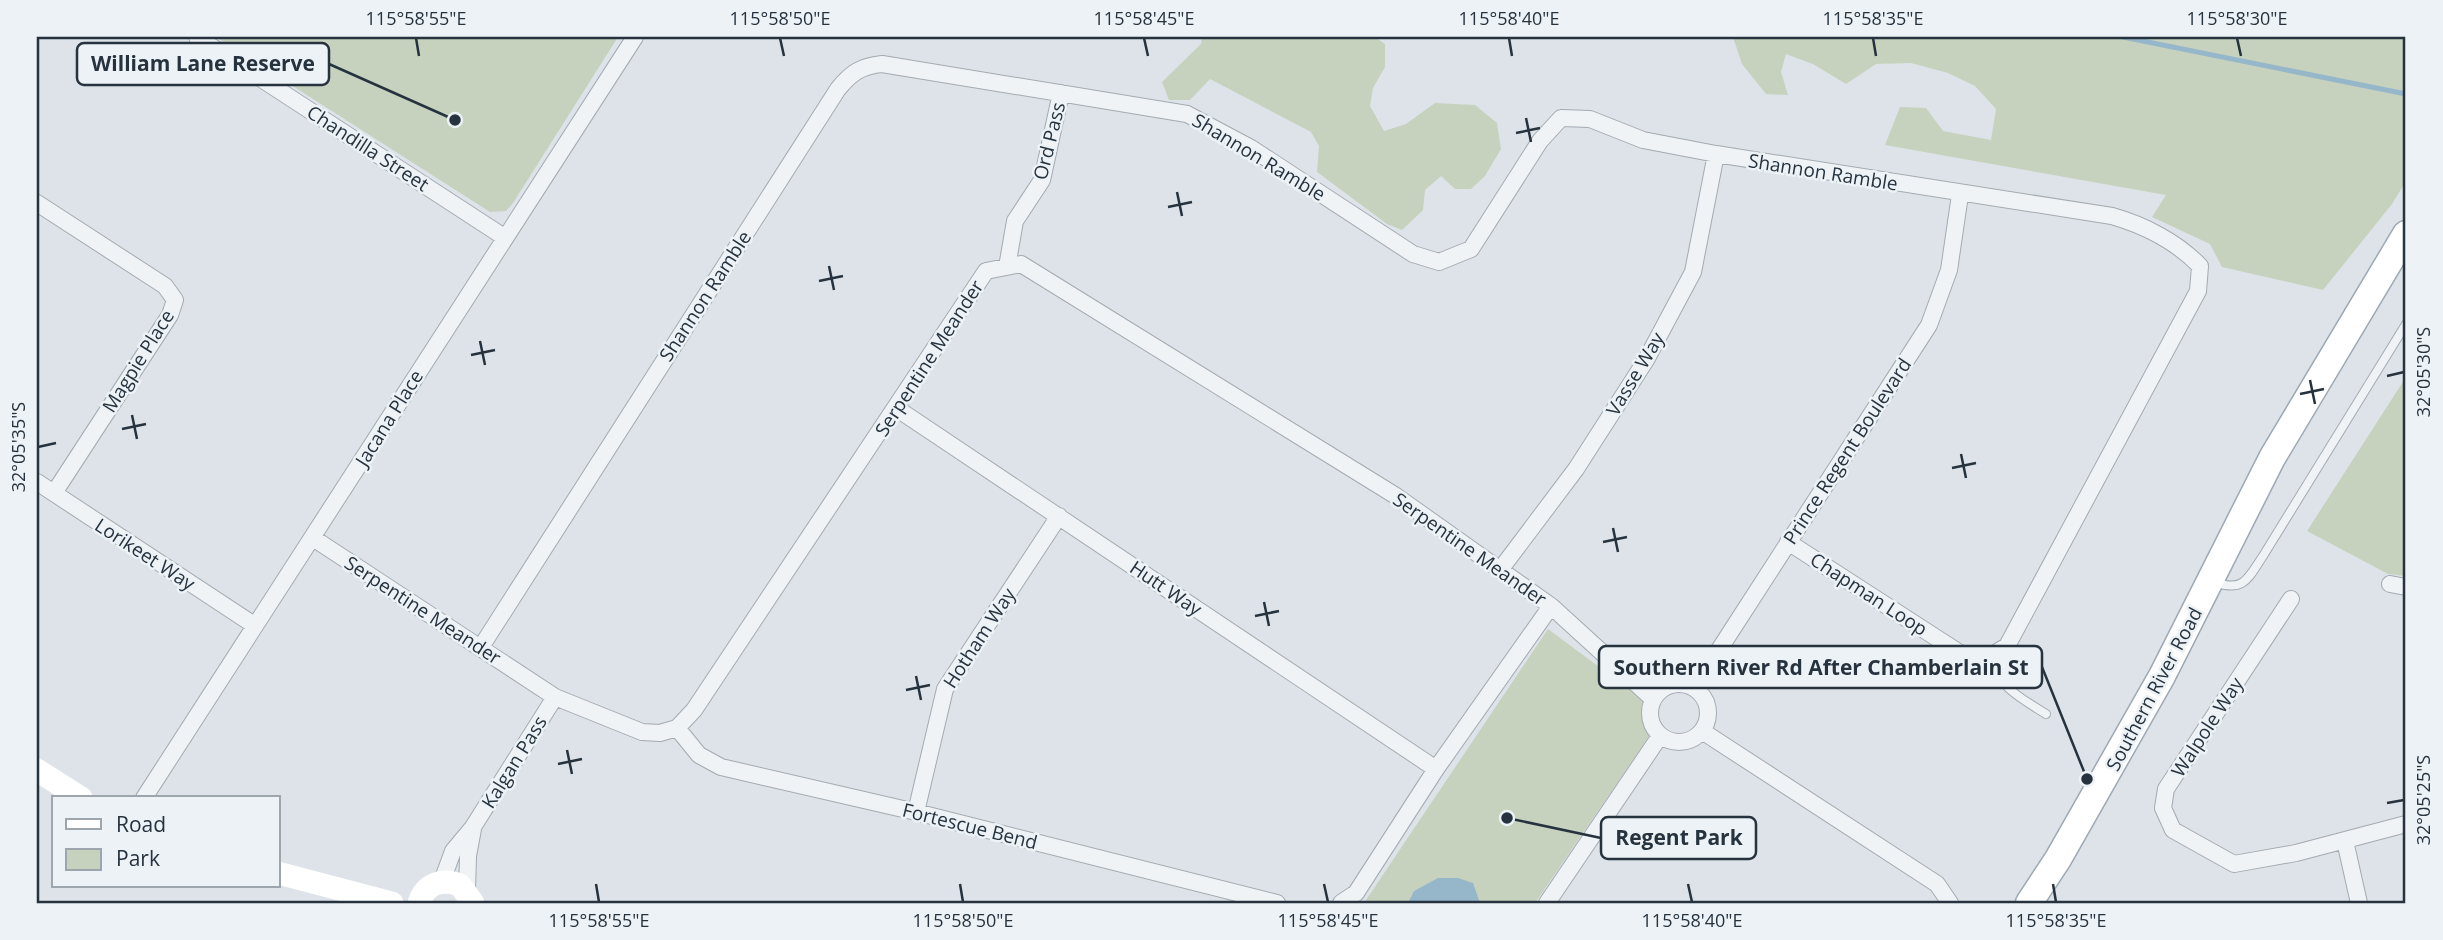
<svg xmlns="http://www.w3.org/2000/svg" width="2443" height="940" font-family="'Open Sans',sans-serif">
<rect width="100%" height="100%" fill="#dde3e8"/>
<path fill="#c6d2be" d="M216,37H618L513,203L506,211L490,212Z
M1202,37H1375L1385,44V67L1373,88L1370,106L1384,131L1406,124L1435,103L1475,105L1497,123L1501,149L1485,176L1471,189H1455L1441,176L1425,190L1423,210L1402,230L1387,224L1317,172L1319,146L1311,132L1210,79L1190,100H1169L1162,82L1201,44Z
M1733,37H2406V181L2392,204L2323,290L2222,267L2210,244L2152,217L2166,195L1885,145L1900,107L1926,108L1943,131L1991,140L1996,109L1975,86L1948,73L1911,63L1876,64L1846,84L1813,64L1786,54L1781,72L1788,95L1766,94L1742,64Z
M2406,377V576L2388,574L2307,531Z
M1548,629L1645,701L1651,717L1650,735L1535,903H1364Z"/>
<path fill="#96b7ca" d="M1438,878H1458L1473,883L1480,903H1408L1414,891Z"/>
<g fill="none" stroke-linecap="round" stroke-linejoin="round">
<path stroke="#96b7ca" stroke-width="5" d="M2123,37L2406,94"/>
<g stroke="#a2abb2" stroke-width="10">
<path id="lane" d="M2215,582C2244,593 2248,578 2263,556L2406,324
M1989,657C1997,686 2022,699 2046,714"/>
</g>
<g stroke="#a2abb2" stroke-width="18">
<path id="street" d="M197,37L504,237
M37,203L165,286L175,300L170,315L54,493
M1007,267L1015,221L1042,180L1061,93
M896,408L1436,769
M37,482L254,625
M313,538L555,697L642,732L660,733L677,728L694,710L986,271L1021,264L1396,496L1551,606L1653,699
M1500,570L1576,469L1646,360L1693,272L1716,154
M2390,584L2406,587
M2291,599L2166,789L2163,808L2173,830L2234,864L2296,853L2406,824
M481,647L838,89C851,73 861,66 882,64L1187,114L1251,148L1413,254L1439,262L1471,249L1540,141L1561,118L1590,119L1643,140L1716,154L2112,216C2144,225 2177,242 2200,266L2198,291L2007,646L1989,657H1966L1788,542
M1650 713a29 29 0 1 1 58 0a29 29 0 1 1-58 0Z
M1687,685L1717,653L1929,325L1949,270L1960,195
M677,728L699,755L721,767L916,812L1277,903
M1702,731L1937,884L1950,903
M144,798L635,37
M916,812L945,689L1059,516
M2345,841L2359,903
M442,881L453,851L473,827L555,697
M467,891L468,856L473,829
M1341,903L1356,893L1436,769L1551,606
M1547,903L1660,736"/>
</g>
<g stroke="#9ca9b4" stroke-width="29">
<path id="primary" d="M2029,903L2058,859L2162,676L2272,458L2406,234"/>
</g>
<use href="#lane" stroke="#f0f3f6" stroke-width="8"/>
<use href="#street" stroke="#f0f3f6" stroke-width="16"/>
<path stroke="#fff" stroke-width="23" d="M37,770L81,798
M278,873L392,903
M419,903C425,884 441,878 460,885L473,903"/>
<use href="#primary" stroke="#fff" stroke-width="26"/>
</g>
<path fill="none" stroke="#26333f" stroke-width="2.5" d="M416,38L419,56M780,38L784,56M1144,38L1148,56M1509,38L1512,56M1873,38L1876,56M2237,38L2241,56M1526,118L1531,142M1516,133L1540,128M1177,192L1182,216M1168,207L1192,202M829,266L834,290M819,281L843,276M480,341L485,365M471,355L495,350M2387,376L2404,372M2310,380L2315,404M2300,394L2324,389M132,415L137,439M122,429L146,424M38,447L56,443M1961,454L1966,478M1952,468L1976,463M1613,528L1618,552M1603,542L1627,537M1264,602L1269,626M1255,616L1279,611M916,676L921,700M906,690L930,685M567,750L572,774M558,764L582,759M2387,803L2404,800M596,884L599,902M960,884L963,902M1324,884L1328,902M1688,884L1692,902M2053,884L2056,902"/>
<g text-anchor="middle" stroke-width="5" stroke-linejoin="round" paint-order="stroke">
<g font-size="19" fill="#26333f" stroke="#ecf2f5">
<text transform="translate(1049 141) rotate(-76)" y="7">Ord Pass</text>
<text transform="translate(368 148) rotate(33)" y="7">Chandilla Street</text>
<text transform="translate(1259 157) rotate(31)" y="7">Shannon Ramble</text>
<text transform="translate(1823 172) rotate(9)" y="7">Shannon Ramble</text>
<text transform="translate(705 296) rotate(-57)" y="7">Shannon Ramble</text>
<text transform="translate(929 358) rotate(-57)" y="7">Serpentine Meander</text>
<text transform="translate(138 361) rotate(-58)" y="7">Magpie Place</text>
<text transform="translate(1635 374) rotate(-59)" y="7">Vasse Way</text>
<text transform="translate(389 418) rotate(-58)" y="7">Jacana Place</text>
<text transform="translate(1847 451) rotate(-57)" y="7">Prince Regent Boulevard</text>
<text transform="translate(1470 549) rotate(35)" y="7">Serpentine Meander</text>
<text transform="translate(145 554) rotate(33)" y="7">Lorikeet Way</text>
<text transform="translate(1166 588) rotate(34)" y="7">Hutt Way</text>
<text transform="translate(1869 594) rotate(33)" y="7">Chapman Loop</text>
<text transform="translate(423 610) rotate(33)" y="7">Serpentine Meander</text>
<text transform="translate(979 638) rotate(-57)" y="7">Hotham Way</text>
<text transform="translate(2154 689) rotate(-62)" y="7">Southern River Road</text>
<text transform="translate(2207 727) rotate(-57)" y="7">Walpole Way</text>
<text transform="translate(514 762) rotate(-58)" y="7">Kalgan Pass</text>
<text transform="translate(970 826) rotate(14)" y="7">Fortescue Bend</text>
</g>
</g>
<path fill="none" stroke="#26333f" stroke-width="2.5" d="M455 120L329 64M2087 779L2042 667M1507 818L1601 838"/>
<g fill="#26333f" stroke="#ecf2f5" stroke-width="2.5">
<circle cx="455" cy="120" r="7"/>
<circle cx="2087" cy="779" r="7"/>
<circle cx="1507" cy="818" r="7"/>
</g>
<g fill="#ecf2f5" stroke="#26333f" stroke-width="2.5">
<rect x="77" y="43" width="252" height="42" rx="7"/>
<rect x="1599" y="646" width="443" height="42" rx="7"/>
<rect x="1601" y="817" width="155" height="42" rx="7"/>
</g>
<g font-size="21" text-anchor="middle" font-weight="bold" fill="#26333f">
<text x="203" y="71">William Lane Reserve</text>
<text x="1821" y="675">Southern River Rd After Chamberlain St</text>
<text x="1679" y="845">Regent Park</text>
</g>
<rect width="2443" height="940" fill="none" stroke="#ecf2f5" stroke-width="77"/>
<rect x="52" y="796" width="228" height="91" fill="#ecf2f5" stroke="#9da6ac" stroke-width="2"/>
<rect x="66" y="819" width="35" height="10" fill="#ffffff" stroke="#9da6ac" stroke-width="2"/>
<text x="116" y="832" font-size="21" fill="#26333f">Road</text>
<rect x="66" y="849" width="35" height="21" fill="#c6d2be" stroke="#9da6ac" stroke-width="2"/>
<text x="116" y="866" font-size="21" fill="#26333f">Park</text>
<rect x="38" y="38" width="2366" height="864" fill="none" stroke="#26333f" stroke-width="2.5"/>
<g font-size="18" text-anchor="middle" fill="#26333f">
<text x="416" y="25">115°58'55"E</text>
<text x="780" y="25">115°58'50"E</text>
<text x="1144" y="25">115°58'45"E</text>
<text x="1509" y="25">115°58'40"E</text>
<text x="1873" y="25">115°58'35"E</text>
<text x="2237" y="25">115°58'30"E</text>
<text transform="translate(2424 372) rotate(-90)" y="6">32°05'30"S</text>
<text transform="translate(19 447) rotate(-90)" y="6">32°05'35"S</text>
<text transform="translate(2424 800) rotate(-90)" y="6">32°05'25"S</text>
<text x="599" y="927">115°58'55"E</text>
<text x="963" y="927">115°58'50"E</text>
<text x="1328" y="927">115°58'45"E</text>
<text x="1692" y="927">115°58'40"E</text>
<text x="2056" y="927">115°58'35"E</text>
</g>
</svg>
